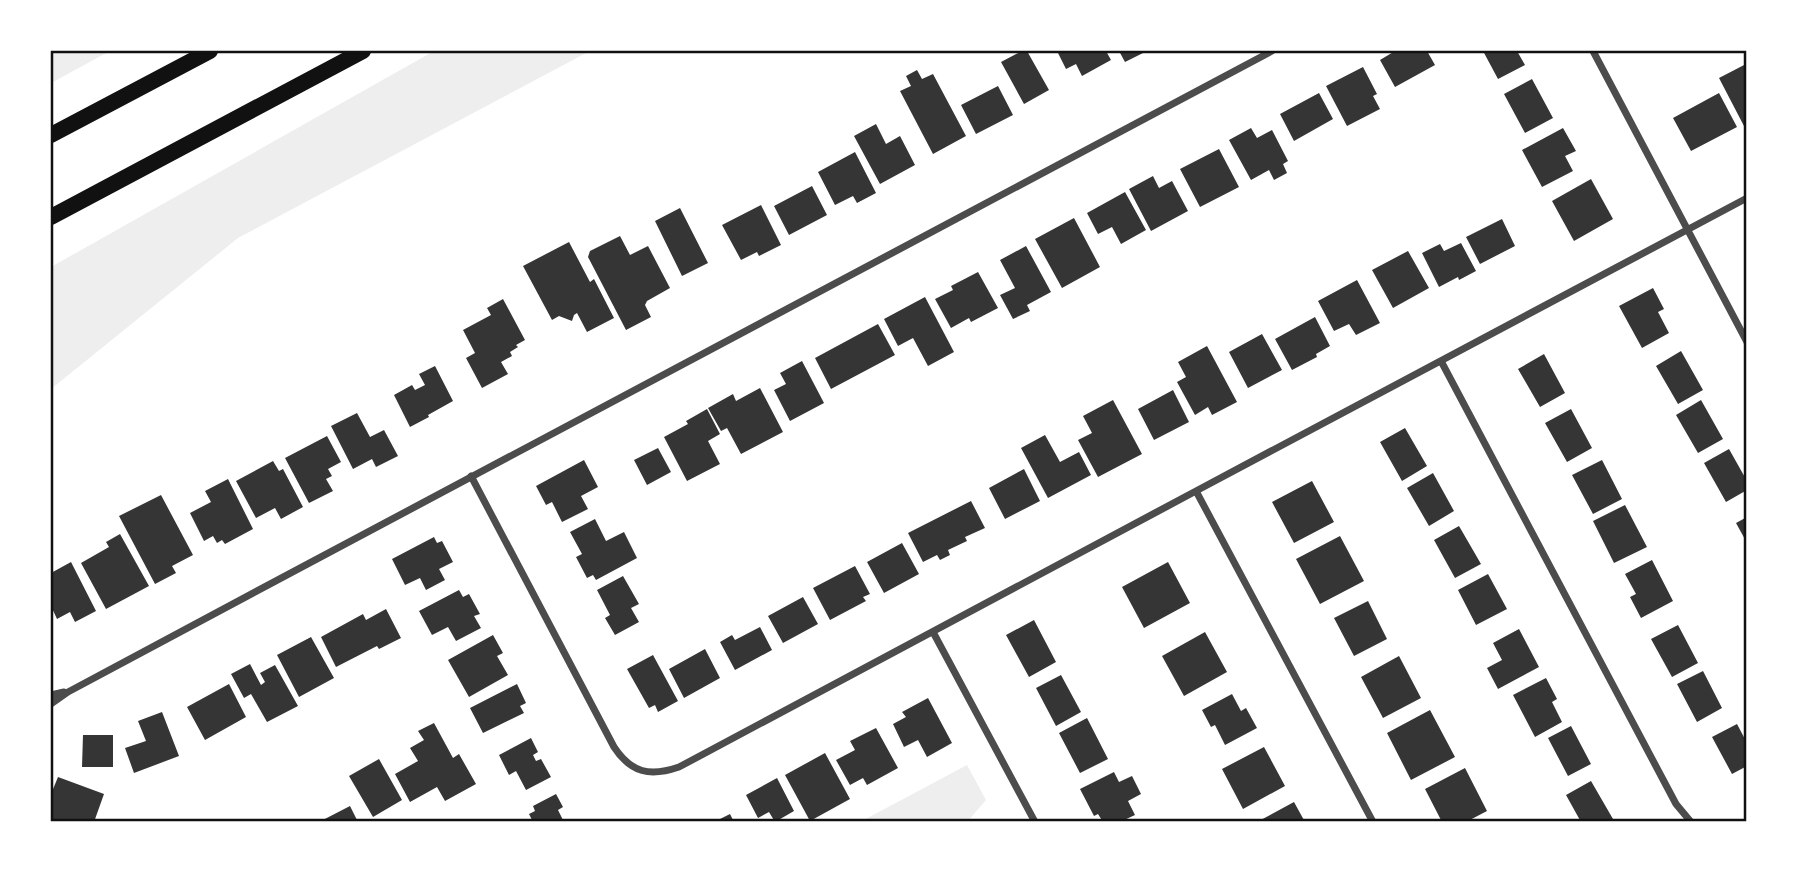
<svg xmlns="http://www.w3.org/2000/svg" width="1798" height="873" font-family="Inter,sans-serif">
<rect width="100%" height="100%" fill="#fff"/>
<path fill="#eee" d="M51,51H110L51,83Z
M434,51H590L238,238L51,389V267Z
M967,765L986,800L967,822H860Z"/>
<path fill="#353535" d="M1022,51H1027L1049,90L1024,104L1001,62Z
M1057,51H1106L1111,60L1082,76L1076,64L1066,69Z
M1119,51H1147L1125,62Z
M1395,51H1427L1435,65L1395,87L1380,60Z
M1483,51H1517L1525,65L1498,79Z
M1746,64L1747,127L1745,128L1719,78Z
M1363,67L1377,94L1373,96L1380,109L1347,126L1326,86Z
M917,70L922,79L933,74L966,136L933,154L900,91L911,86L906,76Z
M1532,79L1553,118L1525,133L1504,94Z
M998,86L1013,115L976,134L961,105Z
M1319,93L1333,119L1294,141L1280,114Z
M1719,93L1737,127L1691,151L1673,118Z
M876,124L886,144L900,136L915,165L880,184L854,136Z
M1251,128L1257,138L1272,130L1288,161L1283,164L1287,173L1274,180L1269,170L1251,180L1229,140Z
M1563,128L1576,151L1565,156L1573,171L1542,187L1522,150Z
M1219,149L1239,187L1200,207L1180,169Z
M855,152L876,193L857,203L853,196L835,205L818,172Z
M1153,176L1159,188L1172,181L1188,211L1151,231L1129,189Z
M1591,179L1613,219L1574,241L1552,201Z
M812,186L827,215L789,235L774,206Z
M1125,192L1146,230L1121,244L1112,227L1098,234L1087,213Z
M761,205L781,245L759,256L757,252L741,260L722,225Z
M680,208L708,263L682,276L655,221Z
M1074,218L1100,267L1062,288L1035,239Z
M1502,219L1515,246L1480,264L1466,237Z
M620,236L630,255L648,246L670,288L647,301L645,305L651,317L626,330L588,257L590,251Z
M569,242L590,282L594,279L614,318L587,332L577,313L574,315L572,321L559,316L552,320L523,266Z
M1461,243L1476,271L1459,280L1458,277L1439,287L1422,253L1440,244L1444,251Z
M1026,246L1051,292L1027,305L1030,311L1013,319L1000,295L1015,288L1000,260Z
M1408,251L1429,288L1393,308L1372,270Z
M978,272L998,308L971,322L969,318L951,328L935,299L953,290L951,286Z
M1357,280L1380,323L1356,335L1349,324L1334,331L1318,301Z
M1653,288L1664,309L1658,312L1669,333L1642,348L1619,306Z
M925,297L954,352L928,366L913,338L898,346L884,319Z
M503,299L525,340L516,345L518,347L510,352L512,356L501,362L508,374L482,388L466,358L475,353L463,330L491,315L487,308Z
M1315,317L1330,346L1316,354L1317,357L1292,370L1275,339Z
M878,324L895,355L831,389L815,358Z
M1262,334L1282,370L1248,388L1229,352Z
M1207,346L1237,402L1212,415L1208,407L1195,415L1177,382L1186,377L1178,362Z
M1681,351L1703,390L1678,404L1656,366Z
M1544,354L1565,393L1540,407L1518,369Z
M802,361L824,403L790,421L774,390L786,384L780,373Z
M435,366L453,401L428,415L429,417L410,427L394,395L412,385L415,390L425,385L419,374Z
M760,388L783,432L741,454L727,428L721,431L708,408L733,394L736,401Z
M1173,390L1189,422L1154,440L1138,409Z
M1113,400L1142,454L1098,477L1078,440L1092,433L1083,416Z
M1701,400L1723,439L1698,453L1676,415Z
M707,409L720,434L708,441L720,464L687,481L664,437L688,424L686,421Z
M1571,409L1592,448L1567,462L1545,423Z
M357,413L370,437L384,430L398,456L376,467L372,459L353,469L331,426Z
M1405,428L1427,466L1402,481L1380,442Z
M1045,435L1060,462L1079,452L1091,475L1048,498L1021,448Z
M327,436L341,462L328,469L332,476L326,479L333,491L309,503L285,458Z
M658,448L671,472L647,485L634,460Z
M1729,449L1747,481V490L1726,502L1704,463Z
M584,460L598,487L581,496L588,509L562,522L552,502L546,505L536,486Z
M1602,460L1622,499L1593,514L1572,475Z
M273,461L279,471L283,469L303,507L281,519L275,508L256,518L236,481Z
M1024,469L1040,501L1005,519L989,488Z
M1433,473L1454,511L1429,526L1407,488Z
M228,479L253,529L225,544L222,540L217,543L213,536L204,541L190,513L211,502L205,491Z
M1312,481L1334,522L1294,543L1272,502Z
M161,495L193,555L172,566L176,573L155,584L119,516Z
M971,501L985,528L965,537L967,541L948,550L950,555L940,560L937,555L923,562L908,533Z
M1625,505L1647,547L1614,563L1593,521Z
M1747,517V543L1736,523Z
M595,519L606,541L624,532L637,558L596,580L593,575L587,578L576,557L582,554L570,532Z
M1459,526L1481,564L1455,578L1434,540Z
M120,534L149,586L106,609L81,563L109,547L106,542Z
M1340,536L1364,581L1320,604L1296,559Z
M434,537L437,543L442,541L453,562L439,569L445,580L426,590L420,578L405,585L392,559Z
M902,543L919,574L884,593L867,562Z
M1652,560L1673,601L1641,618L1630,597L1636,594L1625,574Z
M71,562L96,611L75,622L70,612L57,619L51,606V573Z
M1168,562L1190,603L1144,628L1122,587Z
M855,566L870,594L863,597L866,601L830,620L813,588Z
M1488,574L1507,609L1476,625L1458,590Z
M623,576L639,604L631,608L639,622L615,635L605,618L610,615L597,590Z
M459,590L463,597L469,594L480,614L474,616L481,628L456,641L448,627L432,635L419,611Z
M803,597L818,624L783,643L768,616Z
M1368,601L1387,639L1354,656L1334,618Z
M386,609L401,638L379,649L377,646L336,667L321,637L363,614L366,620Z
M1034,620L1056,662L1029,677L1006,635Z
M1678,625L1698,663L1672,677L1651,639Z
M760,627L772,650L735,670L720,642L732,635L735,640Z
M1519,629L1539,667L1498,689L1487,668L1502,660L1493,643Z
M1205,632L1227,672L1184,696L1162,656Z
M493,635L503,653L497,656L508,675L469,697L448,660Z
M311,637L334,678L299,697L277,655Z
M705,649L720,678L684,698L669,669Z
M653,655L678,701L658,712L655,705L649,708L627,669Z
M1399,656L1421,698L1383,718L1361,677Z
M250,664L261,685L265,682L260,673L275,665L298,706L267,722L251,694L244,698L231,674Z
M1703,671L1722,708L1697,722L1677,684Z
M1061,675L1081,712L1056,726L1036,688Z
M1546,678L1557,699L1552,702L1562,722L1535,737L1513,695Z
M229,684L246,717L205,740L187,707Z
M517,684L526,703L520,706L524,713L483,733L470,708Z
M1232,694L1241,711L1246,708L1257,728L1225,745L1215,725L1211,727L1202,710Z
M928,698L952,743L927,757L918,740L904,747L893,724L906,717L902,712Z
M1430,710L1455,757L1411,780L1387,733Z
M162,712L179,756L134,773L125,748L146,741L138,721Z
M1087,718L1108,759L1080,773L1059,733Z
M434,723L453,758L459,754L476,784L445,801L437,787L410,802L395,774L418,761L410,748L424,740L418,731Z
M1737,724L1747,743V766L1732,774L1712,737Z
M1571,726L1591,764L1568,776L1548,738Z
M876,728L898,768L867,785L863,778L850,785L836,760L855,750L850,741Z
M83,735H113V767H82Z
M531,738L538,752L533,755L536,761L541,759L551,777L526,790L516,771L509,775L499,755Z
M1264,747L1285,786L1243,809L1222,769Z
M825,753L850,799L810,821L785,775Z
M379,759L402,800L373,817L349,776Z
M1465,768L1487,811L1466,822H1442L1425,789Z
M1114,772L1119,782L1132,776L1141,794L1128,801L1135,815L1120,822H1103L1098,814L1094,816L1080,789Z
M58,777L104,794L94,822H51V794Z
M777,778L794,811L775,822L769,812L758,818L746,795Z
M1591,781L1613,819L1607,822H1581L1566,795Z
M556,794L563,807L558,810L564,822H533L529,814L535,811L533,806Z
M1294,802L1305,822H1257Z
M350,806L358,822H319Z
M730,814L734,822H714Z"/>
<g fill="none" stroke-linecap="round" stroke-linejoin="round">
<path stroke="#4c4c4c" stroke-width="7" d="M1593,51L1747,342
M1441,361L1676,804L1691,822
M471,476L614,747C631,773 650,777 679,767L1196,491
M933,632L1035,822
M51,695L64,692
M51,704L68,692C469,477 872,265 1272,51
M1373,822L1196,491L1747,198"/>
<path stroke="#111" stroke-width="16" d="M51,135L210,51
M51,217L363,51"/>
</g>
<rect width="1798" height="873" fill="none" stroke="#ffffff" stroke-width="105"/>
<rect x="52" y="52" width="1693" height="768" fill="none" stroke="#111" stroke-width="2.5"/>
</svg>
